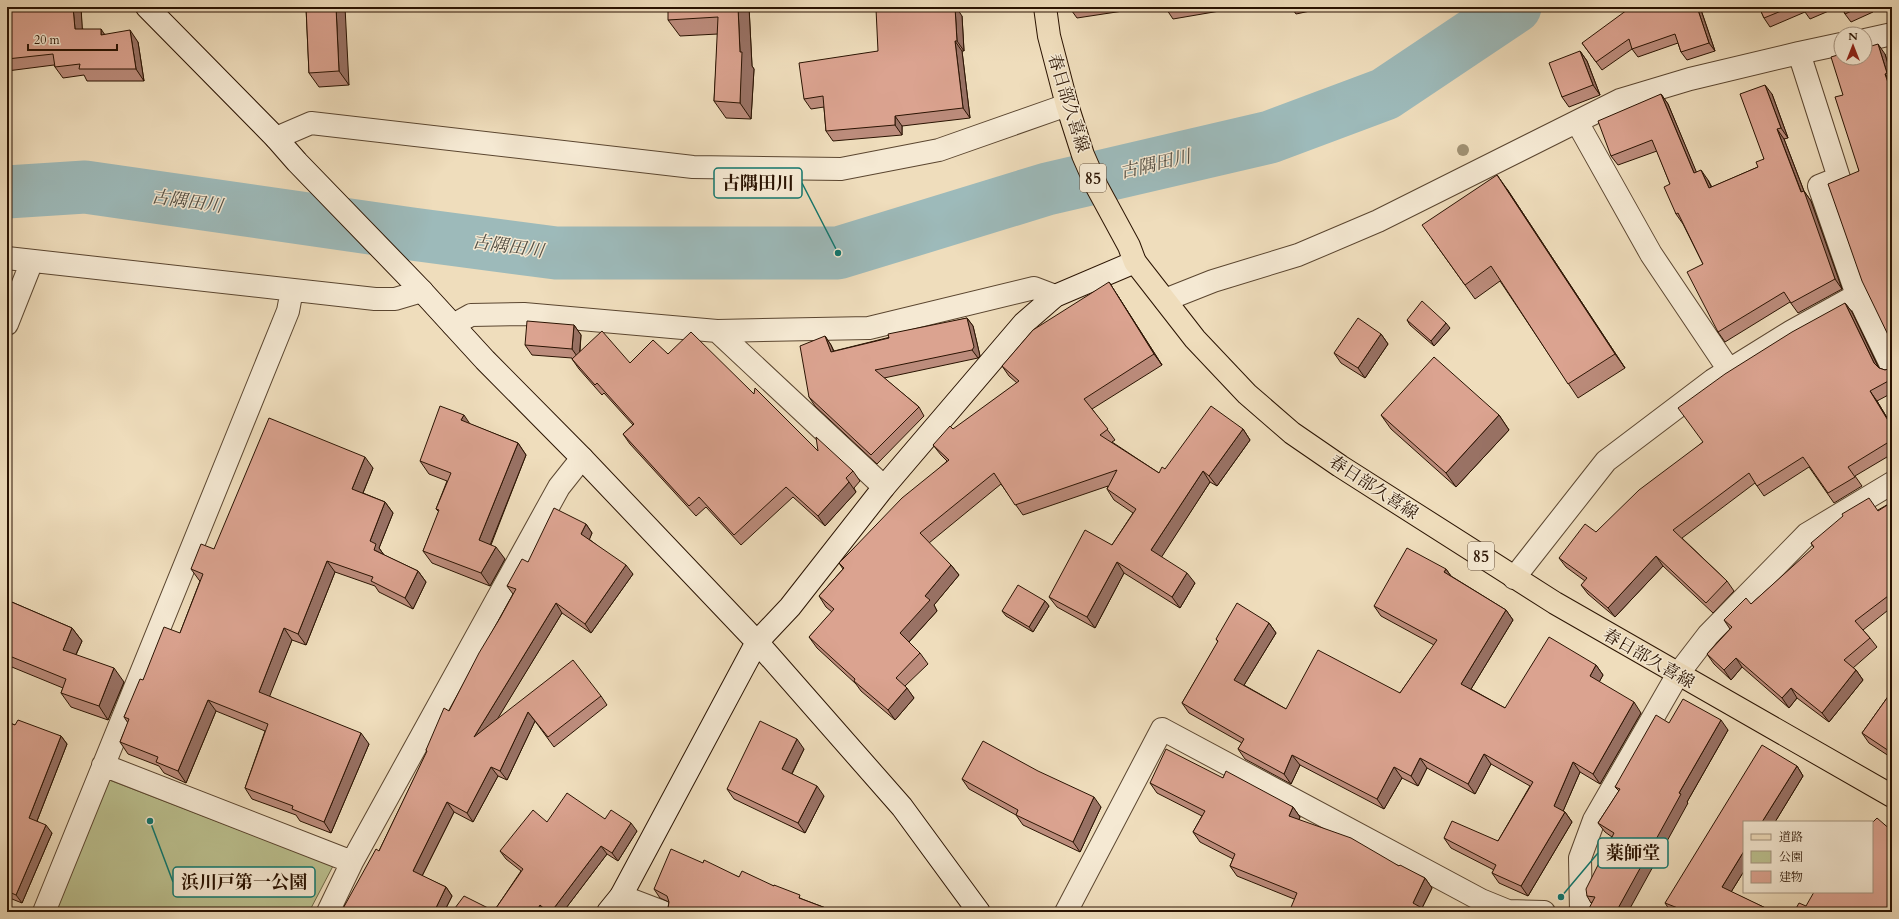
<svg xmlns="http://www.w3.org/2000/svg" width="1899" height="919" font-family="Cardo,'Noto Serif JP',serif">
<rect width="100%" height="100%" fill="#efddbc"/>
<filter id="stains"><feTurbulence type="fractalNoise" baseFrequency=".005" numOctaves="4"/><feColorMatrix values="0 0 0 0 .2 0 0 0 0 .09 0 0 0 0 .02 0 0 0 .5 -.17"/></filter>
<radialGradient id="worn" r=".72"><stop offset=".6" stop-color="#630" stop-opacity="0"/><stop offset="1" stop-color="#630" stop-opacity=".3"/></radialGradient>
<path fill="#bbc08f" stroke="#726a48" d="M99,776L333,866L309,912H50Z"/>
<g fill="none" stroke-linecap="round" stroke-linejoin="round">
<path stroke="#9dbaba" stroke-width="53" d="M7,192L85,187L412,234L556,253H838L1047,189L1270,137L1385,94L1515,7"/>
<g stroke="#5b4630" stroke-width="24">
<path id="street" d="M1865,40L1892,34
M1799,53L1839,178L1819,186L1857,295L1892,367
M1577,122L1651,254L1729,370
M276,138L311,123L693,167L841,169L939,150L1067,105
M7,258L375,299H395L422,291
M1165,300L1213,281L1298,255L1378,221L1620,100L1690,79L1799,53L1841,44
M7,324L32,261
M453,325L471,315L524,314L717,331L869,328L1034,288L1055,296
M717,331L884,487
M1514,578L1606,461L1713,380L1792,331L1857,295
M103,765L352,862
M621,896L663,912
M44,912L288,311L292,290
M328,912L352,862L559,487L582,458
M1066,912L1162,729L1481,900L1508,911L1544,912
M1581,912L1580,858L1594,820L1678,674L1708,635L1807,534L1892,483"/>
</g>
<g stroke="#2a1302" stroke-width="24">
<path id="secondary" d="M147,7L276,138L297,162L420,289L485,360L582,458L757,642L902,807L979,912
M608,912L621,896L757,642L790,607L884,487L1024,323L1055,296L1135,262"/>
</g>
<g stroke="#2a1302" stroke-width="24">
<path id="primary" d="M1045,7L1049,36L1067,105L1083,155L1097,187L1129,246L1135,262L1195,339L1247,394L1292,433L1340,466L1555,603L1892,796"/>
</g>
<use href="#street" stroke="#f5e9d3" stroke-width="22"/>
<use href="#secondary" stroke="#f5e9d3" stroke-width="22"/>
<use href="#primary" stroke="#efddbc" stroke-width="22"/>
</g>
<circle fill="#9f8f71" cx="1463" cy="150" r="6"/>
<path fill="#bc8c7c" stroke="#2a1302" d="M7,7H81L82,29L138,42L144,81H87L84,75L63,78L55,67L54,65L7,71Z
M306,7L349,85L319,87L309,73Z
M749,7L752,66L754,69L751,119L726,118L714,101L718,34L680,36L668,20Z
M1069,7H1122L1123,11L1077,18Z
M1165,7H1243L1173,19Z
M1291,7H1324V8L1296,14Z
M1700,7L1715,51L1687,60L1681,52L1678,43L1638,57L1632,49L1602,70L1582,43Z
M1759,7H1838L1810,19L1805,12L1770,27L1764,18Z
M1842,7H1872L1873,12L1851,22L1845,14Z
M962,16L964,51H962L970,118L902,126V135L833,141L826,131L824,107L811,109L804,99L878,51Z
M1580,51L1587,61L1600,95L1569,107L1562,97Z
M1885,54L1892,78V343L1859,171L1843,95Z
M1661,94L1668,104L1696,172L1708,180L1712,187L1758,167L1764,159L1772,94L1788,138L1784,139L1804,191L1811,201L1842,289L1798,313L1790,302L1725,342L1718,332L1703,264L1683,224L1676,214L1670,184L1657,151L1618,165L1611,156Z
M1507,189L1625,368L1578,398L1500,281L1475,299L1432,239Z
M1116,293L1162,365L1092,409L1115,440L1112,442L1159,473L1165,469L1243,429L1250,440L1217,486L1210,482L1161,557L1195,583L1180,608L1124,573L1095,628L1057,607L1049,597L1112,545L1133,513L1114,500L1107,489L1108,486L1023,515L1001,484L929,543L951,565L959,575L934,605L937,611L909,642L920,653L928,664L905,686L914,698L895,720L861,691L856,684L817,648L809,637L832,612L826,607L819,596L843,569L839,563L947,461L941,455L933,445L1017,383L1009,376L1002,366Z
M1845,303L1852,312L1879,368L1885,370L1891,368H1892V393L1877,401L1892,426V454L1855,476L1862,486L1834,503L1809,467L1764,496L1755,483L1682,538L1727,581L1734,591L1713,613L1663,566L1615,617L1588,594L1581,585L1585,581L1566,567L1559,558L1596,532L1703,442Z
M967,318L973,326L980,356L978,358L884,378L919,407L924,416L877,464L815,406L809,397L825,336L831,345L834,351Z
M1407,320L1450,328L1434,346L1410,325Z
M574,325L581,335L580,351L630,363L668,354L754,394L818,451L853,471L860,481L854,488L856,492L825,526L793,497L741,545L706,507L696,516L630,444L623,434L633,425L604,393L602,395L579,369L572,359V358L532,355L525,345Z
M1381,334L1388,344L1365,378L1341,363L1334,353Z
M1381,415H1499L1509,430L1456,487L1391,429Z
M470,424L518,443L526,455L491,545L505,559L490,586L432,563L423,551L439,512L436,509L447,481L429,474L420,461Z
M373,468L363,493L385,502L393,513L379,548L384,555L418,571L426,582L413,609L379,592L375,586L335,572L306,645L292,640L269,696L369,744L331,833L300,821L296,815L252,799L245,788L265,731L216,711L186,783L164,773L159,766L128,754L120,742L128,723L124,717L143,680L180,633L200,581L199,580L191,569L214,549Z
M1892,502V607L1863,630L1870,638L1877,647L1853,668L1856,670L1863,680L1829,722L1797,698L1789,708L1742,667L1731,680L1714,664L1707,654L1730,629L1724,620L1751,604L1814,548L1811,543L1878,510Z
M586,524L592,533L589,539L633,574L591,633L562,613L497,719L601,696L607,705L554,747L535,721L507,780L498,776L473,822L454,812L422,876L446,887L452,896L444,912H341L379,851L427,752L426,750L449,711L513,594L507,586L528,562Z
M1446,569L1451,576L1506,610L1513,620L1471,689L1505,708L1596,665L1603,675L1599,682L1641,713L1600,784L1580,772L1563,811L1565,812L1572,822L1528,896L1499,883L1492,873L1494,870L1451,848L1444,838L1498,841L1530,786L1491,764L1475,794L1427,768L1418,786L1402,778L1384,809L1300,765L1291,784L1245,759L1238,749L1242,743L1189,713L1182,703L1218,642L1216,639L1269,623L1276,633L1244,685L1286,709L1400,693L1434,645L1381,616L1374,606Z
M7,600L72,628L82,641L76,655L124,682L108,720L71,707L61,693L63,688L7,665Z
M1045,601L1049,606L1033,632L1006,616L1002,611Z
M1892,691V758L1869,743L1862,733Z
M7,722L15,725L61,736L67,744L37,821L52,833L22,903L7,897Z
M1669,723L1728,730L1687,802L1688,803L1591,903L1587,896L1612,837L1605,832L1598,823L1619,791L1615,787Z
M804,749L792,774L824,796L805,833L734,799L727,789Z
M1797,766L1803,776L1775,822H1744V871L1731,892L1774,912H1671L1665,903Z
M1223,778L1293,807L1300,817L1299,820L1425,878L1432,888L1422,908L1294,899L1237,876L1230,866L1233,859L1200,842L1193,832L1202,816L1157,793L1150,783Z
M962,779L1101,807L1080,852L1023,825L1016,815L969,789Z
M605,819L637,831L618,861L607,854L563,912H452L494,911L521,871L506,859L500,851L547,822Z
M703,863L739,877L774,886L802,899L831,910L833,912H666L668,908L669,902L660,898L654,889Z"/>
<path fill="#997265" stroke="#2a1302" d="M73,7H81L83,40L75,29Z
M336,7H345L349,85L339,71Z
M738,7H749L752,66L754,69L751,119L740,103V52Z
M955,7H956L962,16L964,51L957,41Z
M1697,7H1700L1715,51L1709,43Z
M1870,7H1872L1873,12Z
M101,29L109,41L101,35Z
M130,30L138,42L144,81L136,69Z
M955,41L962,51L970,118L963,108Z
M1878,44L1885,54L1892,78V81L1887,73Z
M1580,51L1587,61L1600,95L1593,85Z
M1885,74L1892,83V94Z
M1765,85L1772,94L1788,138L1781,128Z
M1661,94L1668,104L1701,183L1694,173Z
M895,116L902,126V135L895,125Z
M1777,129L1784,139L1805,194L1804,191L1811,201L1842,289L1835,279Z
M1701,170L1708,180L1716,198L1709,188Z
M1497,175L1507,189L1625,368L1615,354Z
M1109,282L1116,293L1162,365L1154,354Z
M1845,303L1852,312L1881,373L1874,363Z
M967,318L973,326L980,356L978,358L972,350Z
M1446,323L1450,328L1434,346L1431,341Z
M574,325L581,335L579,359L572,349Z
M1381,334L1388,344L1365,378L1358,368Z
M825,336L831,345L837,360L831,352Z
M1870,391L1877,401L1892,426V427Z
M464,415L472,427L461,420Z
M1499,415L1509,430L1456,487L1446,473Z
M1243,429L1250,440L1217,486L1209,476Z
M518,443L526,455L487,553L479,540Z
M365,457L373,468L360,500L352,489Z
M1203,471L1210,482L1159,561L1151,550Z
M849,482L856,492L825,526L818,516Z
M385,502L393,513L379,548L384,555L374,550L370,541Z
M586,524L592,533L588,543L581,534Z
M496,547L505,559L490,586L481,573Z
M1656,556L1663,566L1615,617L1608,608Z
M327,561L335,572L306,645L298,634Z
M1117,562L1124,573L1095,628L1087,617Z
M626,565L633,574L591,633L585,624Z
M951,565L959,575L934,605L937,611L907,644L900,633L925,596Z
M1446,569L1453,579L1444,572Z
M418,571L426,582L413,609L405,598Z
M1187,573L1195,583L1180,608L1172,597Z
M1045,601L1049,606L1033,632L1029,627Z
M556,603L562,613L481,746L474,737Z
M1506,610L1513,620L1468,694L1461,684Z
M1269,623L1276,633L1241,690L1234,680Z
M72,628L82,641L72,663L63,650Z
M284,628L292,640L267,703L259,692Z
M1736,658L1742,667L1731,680L1724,670Z
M1596,665L1603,675L1597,686L1590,676Z
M114,668L124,682L108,720L99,706Z
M1856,670L1863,680L1829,722L1822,713Z
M907,688L914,698L895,720L888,710Z
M1791,688L1797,698L1789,708L1782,698Z
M208,700L216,711L186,783L178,771Z
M1634,702L1641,713L1600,784L1593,774Z
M528,712L535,721L507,780L500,771Z
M1721,720L1728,730L1687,802L1688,803L1628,912H1616L1679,793Z
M361,733L369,744L331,833L324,822Z
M61,736L67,744L35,826L29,818Z
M797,739L804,749L789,779L782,769Z
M1484,754L1491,764L1475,794L1468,784Z
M1292,755L1300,765L1291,784L1284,774Z
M1420,758L1427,768L1418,786L1411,776Z
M1573,762L1580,772L1561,816L1554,806Z
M1797,766L1803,776L1775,822H1762Z
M491,767L498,776L473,822L467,813Z
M1394,767L1402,778L1384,809L1377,799Z
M817,786L824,796L805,833L798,823Z
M1094,797L1101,807L1080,852L1073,842Z
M447,802L454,812L420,880L413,871Z
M1293,807L1300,817L1296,826L1289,816Z
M1565,812L1572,822L1528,896L1521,886Z
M631,823L637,831L618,861L612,853Z
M46,825L52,833L22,903L16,895Z
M601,846L607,854L563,912H551Z
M1744,851V871L1728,897L1722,887Z
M1425,878L1432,888L1420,912L1413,903Z
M446,887L452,896L444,912H434Z
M540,905L545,912H536Z"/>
<path fill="#dba390" stroke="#2a1302" d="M7,7H73L75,29H101V35L130,30L136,69H79L80,64L55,67L53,54L7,59Z
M306,7H336L339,71L309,73Z
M668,7H738L740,52H742L740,103L714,101L718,17L668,20Z
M923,7H955L957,41H955L963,108L895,116V125L826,131L823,96L804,99L799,63L878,51L876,9Z
M1636,7H1697L1709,43L1681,52L1675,34L1632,49L1629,39L1596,62L1582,43L1627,10Z
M1759,7H1791L1764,18Z
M1803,7H1812L1804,10Z
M1842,7H1860L1845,14Z
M1878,44L1887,73L1885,74L1892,94V343L1862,281L1828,184L1859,171L1835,97L1843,95L1831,57L1841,54V58H1865V48Z
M1580,51L1593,85L1562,97L1549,63Z
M1765,85L1781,128L1777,129L1801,192L1804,191L1835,279L1791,303L1784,292L1718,332L1687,272L1703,264L1678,213L1676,214L1664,187L1670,184L1652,140L1611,156L1598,121L1661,94L1694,173L1701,170L1709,188L1758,167L1756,162L1764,159L1740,94Z
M1497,175L1615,354L1568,384L1491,266L1465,285L1422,225Z
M1109,282L1154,354L1084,399L1108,429L1100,435L1159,473L1162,467L1165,469L1211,406L1243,429L1209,476L1203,471L1151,550L1187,573L1172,597L1117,562L1087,617L1049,597L1085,530L1112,545L1136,509L1107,489L1117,470L1015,505L994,473L920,533L951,565L925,596L930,600L900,633L920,653L896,678L907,688L888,710L854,681L855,679L809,637L834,609L819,596L844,568L839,563L851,551L902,498L949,460L933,445L950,426L953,429L1019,381L1002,366L1033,330Z
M1422,301L1446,323L1431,341L1407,320Z
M1845,303L1874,363L1879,368L1885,370L1891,368H1892V379L1870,391L1892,427V440L1848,467L1855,477L1828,493L1803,457L1757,486L1749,473L1673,530L1727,581L1706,603L1656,556L1608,608L1581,585L1587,578L1559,558L1585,524L1596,532L1639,490L1703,442L1678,408L1725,374L1792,332Z
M967,318L974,347L972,350L875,370L919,407L871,455L809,397L800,346L825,336L831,352L889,338L888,334Z
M1358,318L1381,334L1358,368L1334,353Z
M527,321L574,325L572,349L525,345Z
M602,331L630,363L653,340L668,354L691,332L754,394L755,388L818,451L816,437L853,471L846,478L849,482L818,516L786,487L734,535L699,497L689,506L665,480L623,434L634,424L597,383L595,385L572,359Z
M1434,357L1499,415L1446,473L1381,415Z
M440,406L464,415L461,420L518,443L479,540L496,547L481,573L423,551L439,510L436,509L451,473L420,461Z
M269,418L365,457L352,489L385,502L370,541L376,544L374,550L418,571L405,598L371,581L373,577L327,561L298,634L284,628L259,692L361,733L324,822L292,809L293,806L245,788L268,724L208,700L178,771L156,762L158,757L120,742L129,719L124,717L140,679L143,680L164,627L180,633L203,574L191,569L201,544L214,549Z
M1869,498L1878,511L1892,502V593L1855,621L1870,638L1844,660L1856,670L1822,713L1791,688L1782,698L1736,658L1724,670L1707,654L1732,627L1724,620L1746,598L1751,604L1814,547L1811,543L1843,516L1842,514Z
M554,508L586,524L581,534L626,565L585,624L556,603L474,737L573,660L601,696L548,737L528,712L500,771L491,767L467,813L447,802L413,871L446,887L434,912H341L376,849L379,851L427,751L426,750L444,708L449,711L479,653L500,618L516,589L507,586L522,559L528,562Z
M1407,548L1446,569L1444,572L1506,610L1461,684L1505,708L1549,637L1596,665L1590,676L1634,702L1593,774L1573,762L1554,806L1565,812L1521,886L1492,873L1496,865L1444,838L1452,821L1498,841L1533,782L1484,754L1468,784L1420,758L1411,776L1394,767L1377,799L1292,755L1284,774L1238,749L1244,739L1182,703L1218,641L1216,639L1237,603L1269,623L1234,680L1286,709L1318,650L1400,693L1437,640L1374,606Z
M1018,585L1045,601L1029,627L1002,611Z
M7,600L72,628L63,650L114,668L99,706L61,693L66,679L7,655Z
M1892,691V753L1862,733Z
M1683,699L1721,720L1679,793L1681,794L1616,912H1587L1595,897L1587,896L1586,889L1614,833L1598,823L1620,789L1615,787L1656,715L1669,723Z
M18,720L61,736L29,818L46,825L16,895L7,891V722L15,725Z
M760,721L797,739L782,769L817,786L798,823L727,789Z
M983,741L1038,771L1094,797L1073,842L1016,815L1018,810L962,779Z
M1762,745L1797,766L1762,822H1744V851L1722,887L1774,912H1688L1665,903Z
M1166,749L1223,778L1226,771L1293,807L1289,816L1351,838L1399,866L1400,865L1425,878L1413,903L1429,912H1289L1297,893L1230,866L1235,854L1193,832L1205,811L1150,783Z
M567,793L605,819L611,810L631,823L612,853L601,846L551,912H548L540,905L536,912H452L464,896L494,911L523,869L500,851L533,810L547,822Z
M1877,818L1892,831V912H1794L1799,903L1806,906L1814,892H1872V823Z
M671,849L703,863L704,860L739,877L742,871L774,886V885L800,895L799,898L831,910V912H666L668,908L669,902L667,896L654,889Z"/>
<g text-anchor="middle" stroke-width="3" stroke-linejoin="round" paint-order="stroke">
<g fill="#f5e9d3" stroke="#675341" stroke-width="1">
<rect x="1080" y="164" width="26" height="28" rx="3"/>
<rect x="1468" y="542" width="26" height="28" rx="3"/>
</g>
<g font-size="16" font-weight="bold" fill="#2a1302">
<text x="1093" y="184">85</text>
<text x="1481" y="562">85</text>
</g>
<g font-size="17" fill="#2a1302" stroke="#f5e9d3">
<text transform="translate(1069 103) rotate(73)" y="6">春日部久喜線</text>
<text transform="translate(1374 487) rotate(33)" y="6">春日部久喜線</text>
<text transform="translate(1649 658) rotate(30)" y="6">春日部久喜線</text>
</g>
<g font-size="18" font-style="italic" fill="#524d42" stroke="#f5e9d3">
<text transform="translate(1155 164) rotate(-13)" y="6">古隅田川</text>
<text transform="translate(187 201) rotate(8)" y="6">古隅田川</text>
<text transform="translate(508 246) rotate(8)" y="6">古隅田川</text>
</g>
</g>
<path fill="none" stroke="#0f766e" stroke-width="1.5" d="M838 253L802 183M1561 897L1598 853M150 821L173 882"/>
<g fill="#0f766e" stroke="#f5e9d3" stroke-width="1.5">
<circle cx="838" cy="253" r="4"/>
<circle cx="1561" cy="897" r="4"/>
<circle cx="150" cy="821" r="4"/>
</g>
<g fill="#f5e9d3" stroke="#0f766e" stroke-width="1.5">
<rect x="714" y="168" width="88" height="30" rx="4"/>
<rect x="1598" y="838" width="70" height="30" rx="4"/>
<rect x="173" y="867" width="142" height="30" rx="4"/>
</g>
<g font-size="18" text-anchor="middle" font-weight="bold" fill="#2a1302">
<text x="758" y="189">古隅田川</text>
<text x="1633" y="859">薬師堂</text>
<text x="244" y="888">浜川戸第一公園</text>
</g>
<rect width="1899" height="919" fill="none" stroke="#efddbc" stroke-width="24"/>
<rect x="8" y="8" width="1883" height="903" fill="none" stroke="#2a1302" stroke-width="2"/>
<rect x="12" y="12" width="1875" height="895" fill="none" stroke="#2a1302"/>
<rect x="1743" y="821" width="130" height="72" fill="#f5e9d3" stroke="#a4937f"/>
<rect x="1751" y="834" width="20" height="6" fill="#efddbc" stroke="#a4937f"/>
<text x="1779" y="841" font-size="12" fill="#2a1302">道路</text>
<rect x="1751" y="851" width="20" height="12" fill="#bbc08f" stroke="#a4937f"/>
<text x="1779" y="861" font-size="12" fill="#2a1302">公園</text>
<rect x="1751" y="871" width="20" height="12" fill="#dba390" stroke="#a4937f"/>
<text x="1779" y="881" font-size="12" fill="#2a1302">建物</text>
<g transform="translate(1853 46)"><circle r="19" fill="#f5e9d3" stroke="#a4937f"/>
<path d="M0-3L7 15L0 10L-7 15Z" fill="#8f2418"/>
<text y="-6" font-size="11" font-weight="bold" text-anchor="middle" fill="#2a1302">N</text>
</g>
<path d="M28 44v6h89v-6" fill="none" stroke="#2a1302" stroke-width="2"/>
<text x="34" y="44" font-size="12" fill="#2a1302" stroke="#f5e9d3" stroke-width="3" paint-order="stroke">20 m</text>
<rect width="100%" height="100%" filter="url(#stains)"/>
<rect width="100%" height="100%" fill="url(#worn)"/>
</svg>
